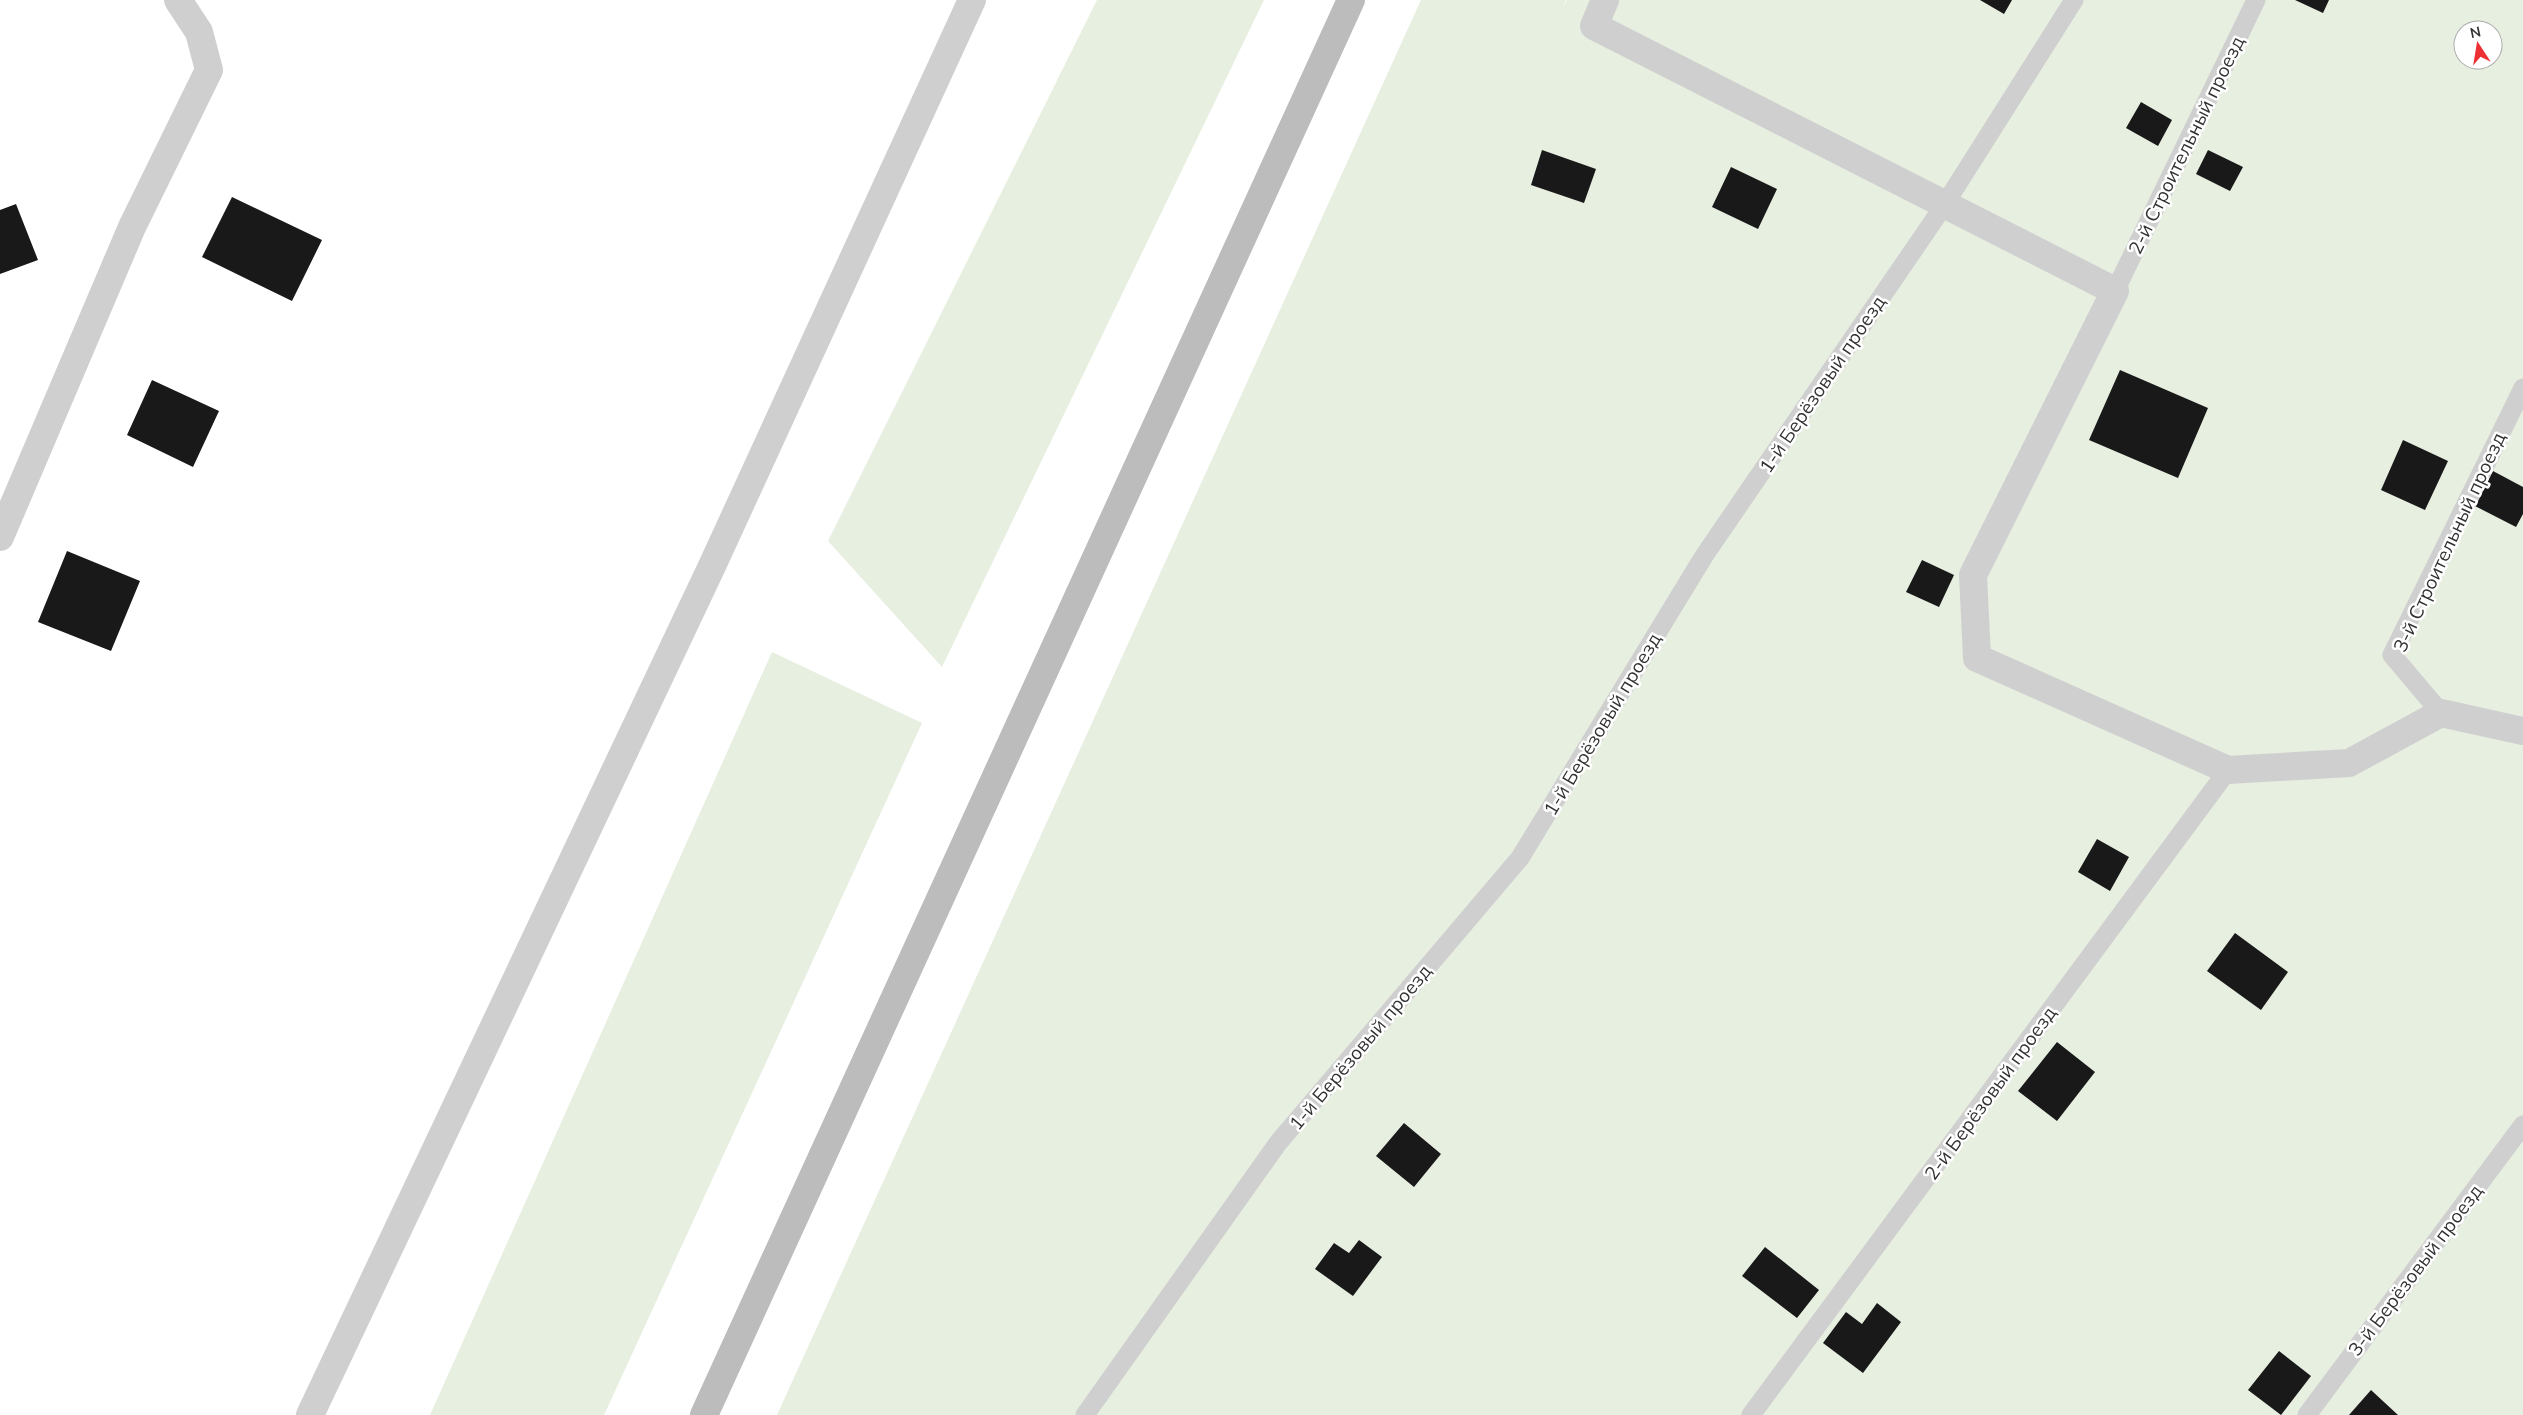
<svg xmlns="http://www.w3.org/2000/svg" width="2523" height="1415" font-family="Mulish,sans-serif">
<rect width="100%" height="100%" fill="#fff"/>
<path fill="#e7efe0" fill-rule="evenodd" d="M1097,0H1264L942,667L828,541Z
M1421,0H1566L1564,6L1567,0H2523V1415H777ZM2463,30H2493V60H2463Z
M772,652L922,723L604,1415H430Z"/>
<path fill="#191919" d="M1980,0H2012L2004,14Z
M2295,0H2329L2323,13Z
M2141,102L2172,120L2158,146L2126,128Z
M1542,150L1596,169L1584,203L1531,185Z
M2208,150L2243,167L2230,191L2196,174Z
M1731,167L1777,189L1758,229L1712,207Z
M232,197L322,240L292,301L202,257Z
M16,204L38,260L0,274V210Z
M2120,370L2208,408L2178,478L2089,440Z
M152,380L219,411L193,467L127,435Z
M2403,440L2448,461L2425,510L2381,490Z
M2493,471L2523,487V514L2516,527L2475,506Z
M67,551L140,581L111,651L38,622Z
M1922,560L1954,575L1939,607L1906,592Z
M2097,839L2129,857L2110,891L2078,872Z
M2235,933L2288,972L2261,1010L2207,971Z
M2057,1042L2095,1072L2057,1121L2018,1091Z
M1404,1123L1441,1154L1414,1187L1376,1156Z
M1359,1240L1382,1257L1353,1296L1315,1269L1334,1243L1349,1253Z
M1765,1247L1819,1290L1797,1318L1742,1276Z
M1877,1303L1901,1322L1863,1373L1823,1343L1846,1312L1862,1324Z
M2279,1351L2311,1376L2281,1415L2248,1390Z
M2371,1390L2398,1415H2349Z"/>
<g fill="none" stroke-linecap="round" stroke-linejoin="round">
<path stroke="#cfcfcf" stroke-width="19" d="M2115,291L2256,0
M2441,713L2392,655L2523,388
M1085,1415L1278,1143L1520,858L1704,556L1945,204L2074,0
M1751,1415L2228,770
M2307,1415L2523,1125"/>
<path stroke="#cfcfcf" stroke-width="28" d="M1605,0L1594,26L2115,291L1973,575L1977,658L2228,770L2349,763L2441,713L2523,731
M0,537L132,227L209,70L199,32L178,0
M310,1415L712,566L972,0"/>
<path stroke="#bcbcbc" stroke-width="28" d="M704,1415L1351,0"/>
</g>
<g text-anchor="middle" stroke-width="5" stroke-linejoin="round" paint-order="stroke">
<g font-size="19" fill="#323232" stroke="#fff">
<text transform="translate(2186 145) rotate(-64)" y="7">2-й Строительный проезд</text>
<text transform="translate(1822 384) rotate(-56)" y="7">1-й Берёзовый проезд</text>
<text transform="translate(2449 542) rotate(-65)" y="7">3-й Строительный проезд</text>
<text transform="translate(1602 724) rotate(-59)" y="7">1-й Берёзовый проезд</text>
<text transform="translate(1360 1047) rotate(-50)" y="7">1-й Берёзовый проезд</text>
<text transform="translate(1990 1093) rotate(-54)" y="7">2-й Берёзовый проезд</text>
<text transform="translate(2415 1270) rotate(-53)" y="7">3-й Берёзовый проезд</text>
</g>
</g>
<g transform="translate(2478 45) rotate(348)"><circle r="24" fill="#ffffff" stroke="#adadad"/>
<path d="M0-4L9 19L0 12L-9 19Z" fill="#ec3034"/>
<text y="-8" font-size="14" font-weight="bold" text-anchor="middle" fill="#323232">N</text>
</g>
</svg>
